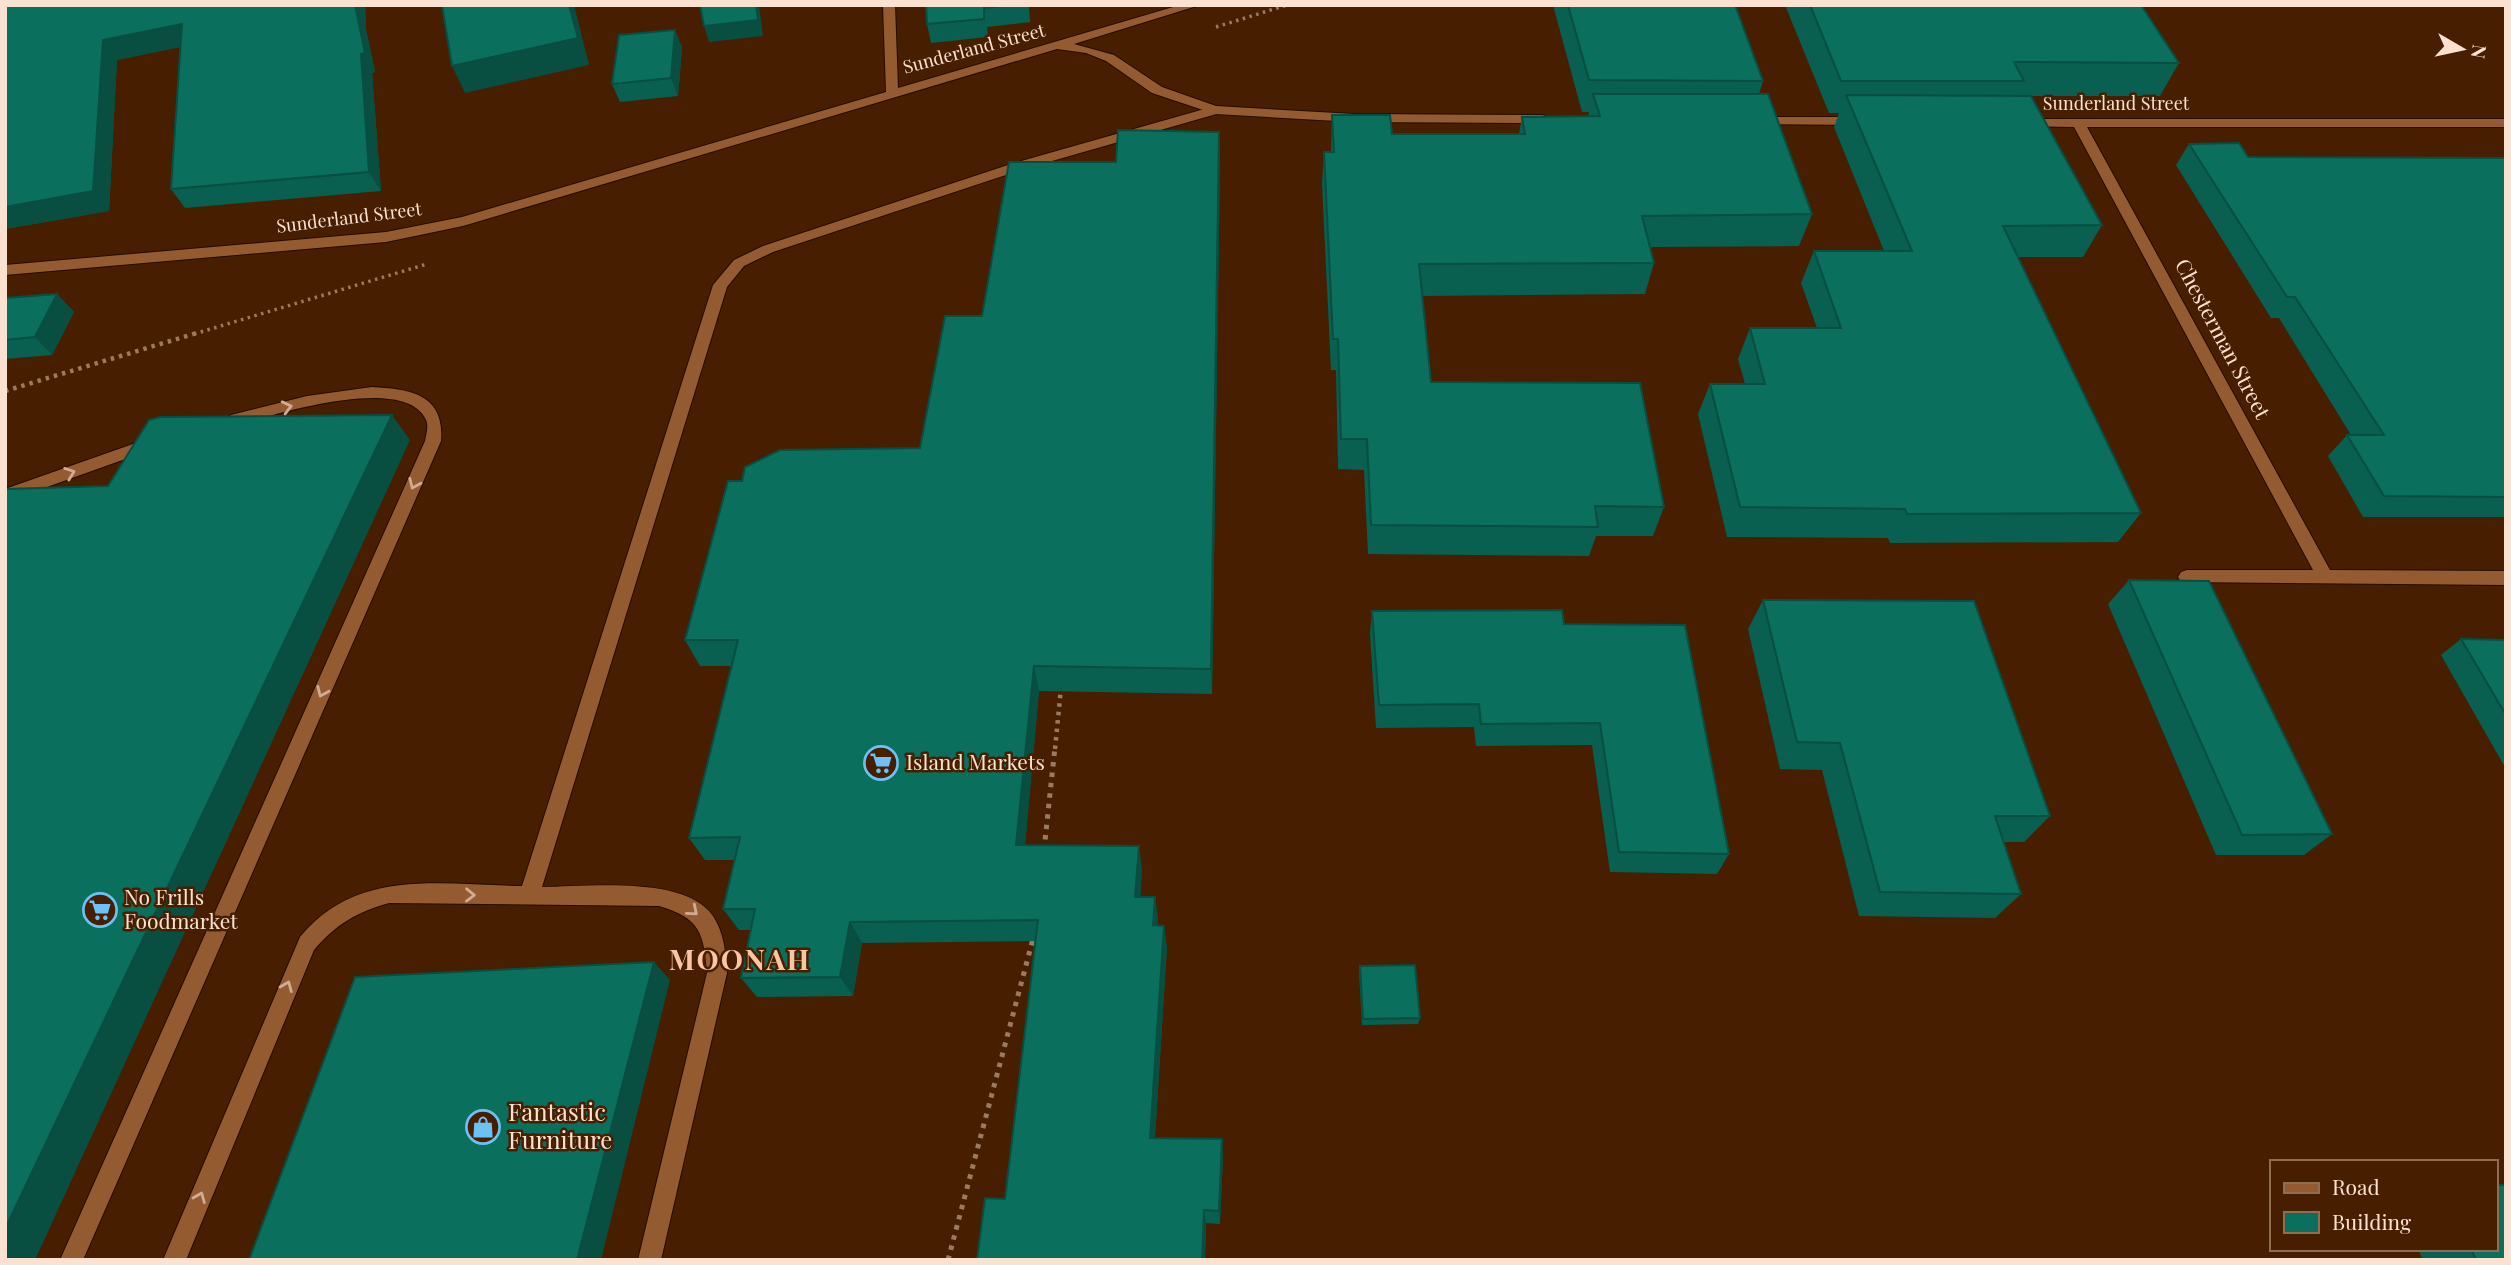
<svg xmlns="http://www.w3.org/2000/svg" width="2511" height="1265" font-family="'Playfair Display',serif">
<rect width="100%" height="100%" fill="#471f00"/>
<g fill="none" stroke-linecap="round" stroke-linejoin="round">
<g stroke="#260b00" stroke-width="2">
<path id="lane" d="M1215,106L1220,107V113L1024,169L773,252L744,266L727,287L542,887C586,887 685,875 713,916C724,933 726,953 727,973L661,1260H638L707,973C704,933 700,918 659,906L389,903C357,912 336,924 314,950L186,1260H163L300,937C357,867 442,885 522,886L713,285L734,260L763,246L1014,163Z
M372,387C410,389 445,394 441,441L83,1260H60L425,441C426,435 429,426 426,420C405,372 269,416 231,427L223,421L231,415L307,396Z
M150,438L156,440L158,444L156,448L5,502V489Z"/>
</g>
<g stroke="#260b00" stroke-width="2">
<path id="street" d="M883,5H895L898,88L1180,5H1200L1074,44L1114,55L1162,87L1216,106L1354,114L1543,115L1549,119L1543,123L1354,122L1215,114L1152,93L1106,61L1086,53L1057,49L463,226L386,242L5,275V265L386,232L462,217L886,92Z
M1753,117H1858L1865,121L1858,125L1748,124V118Z
M2023,119H2506V127H2087L2330,570L2506,571V585L2181,582L2178,577L2181,572L2187,570H2313L2074,127L2018,126L2016,123Z"/>
</g>
<path stroke="#9c7a61" stroke-width="3.5" stroke-dasharray="2.5 4.5" stroke-linecap="butt" d="M1216,27L1287,5
M194,334L427,264"/>
<path stroke="#9c7a61" stroke-width="4.5" stroke-dasharray="3.5 5" stroke-linecap="butt" d="M5,391L200,332
M1055,749L1061,688"/>
<path stroke="#9c7a61" stroke-width="5" stroke-dasharray="4.5 6" stroke-linecap="butt" d="M1044,850L1055,747
M948,1260L1034,935"/>
<use href="#lane" fill="#945b31" fill-rule="evenodd"/>
<use href="#street" fill="#945b31" fill-rule="evenodd"/>
</g>
<path fill="#095f50" d="M5,5H365L366,29L375,72L372,73L381,191L185,208L171,189L180,47L117,60L109,211L5,229Z
M926,5H1043L1029,7L1030,22L987,27L988,37L931,43L927,24Z
M1553,5H1735L1763,81L1759,94L1812,214L1799,246L1650,247L1654,263L1645,294L1422,296L1431,382L1664,507L1653,536H1596L1589,556L1368,554L1364,470L1338,469L1336,370H1331L1322,184L1324,152H1331L1332,115L1392,134H1519L1522,117L1588,116L1589,112H1582Z
M1785,5H2141L2179,63L2160,96H2017L2102,225L2083,257H2018L2141,513L2118,542L1890,543L1888,538L1727,537L1698,414L1710,384H1745L1738,359L1750,328H1817L1801,283L1814,251H1884L1834,127L1839,113H1829Z
M675,30L682,48L678,96L620,102L612,84Z
M1219,132L1220,162L1212,694L1039,691L1025,845L1142,868L1140,897H1155L1158,919L1157,926L1167,946L1155,1138L1223,1155L1220,1224L1206,1223L1205,1260H977L1005,1199L1035,941L862,943L853,996L757,997L741,978L751,930H739L723,909L734,860H705L689,838L731,666H700L685,640L742,481L920,448L982,316L1116,162Z
M2189,144L2248,157L2506,158V517H2363L2328,456L2347,435H2351L2279,318H2271L2176,165Z
M57,294L74,312L52,355L5,359V298Z
M2129,580L2332,834L2304,855H2216L2108,604Z
M1763,600L2050,816L2024,842H2003L2021,894L1995,918L1859,916L1822,770L1780,769L1748,629Z
M1372,611L1564,624L1729,854L1717,874L1610,872L1592,745L1476,746L1474,727L1376,728L1370,634Z
M2461,639L2506,640V769L2441,655Z
M1360,966L1420,1018L1418,1024L1362,1025L1359,972Z
M2418,1249H2495L2506,1260H2423Z"/>
<path fill="#084e41" d="M355,5H365L366,29L375,72L372,73L381,191L369,172Z
M569,5H574L589,65L465,93L452,66Z
M756,5H759L763,36L709,42L704,26Z
M182,24L195,44L117,60L109,211L5,229V207L103,40Z
M675,30L682,48L678,96L671,78Z
M1219,132L1220,162L1212,694L1211,669Z
M57,294L74,312L52,355L35,337Z
M392,415L410,440L35,1260H5V1229Z
M1034,666L1039,691L1023,867L1016,845Z
M1139,846L1142,868L1139,919L1135,897Z
M1155,897L1158,919L1156,946L1153,925Z
M850,922L862,943L853,996L840,977Z
M1164,926L1167,946L1154,1153L1150,1138Z
M654,962L670,980L601,1260H577Z
M1222,1139L1223,1155L1220,1224L1219,1211Z
M1204,1210L1206,1223L1205,1260H1202Z"/>
<path fill="#0b6f5d" stroke="#084e41" stroke-width="2" d="M5,5H355L365,53L361,54L369,172L171,189L182,24L103,40L93,191L5,207Z
M442,5H569L578,38L452,66Z
M700,5H756L758,20L704,26Z
M926,5H1010L984,8V19L927,24Z
M1568,5H1735L1763,81L1589,80Z
M1810,5H2141L2179,63L2014,62L2024,81H1841Z
M675,30L671,78L612,84L619,35Z
M1593,94H1768L1812,214L1642,216L1654,263L1419,264L1431,382L1640,383L1664,507L1595,506L1598,527L1371,525L1367,439H1341L1338,339H1333L1324,152H1334L1332,115H1390L1392,134H1525L1522,117L1600,116Z
M1846,95L2031,96L2102,225L2003,226L2141,513L1907,514L1905,509L1740,507L1710,384H1765L1750,328H1841L1814,251H1912Z
M1118,130L1219,132L1211,669L1034,666L1016,845L1139,846L1135,897H1155L1153,925L1164,926L1150,1138L1222,1139L1219,1211L1204,1210L1202,1260H977L985,1198L1005,1199L1038,920L850,922L840,977L741,978L755,909H723L740,837L689,838L738,640H685L728,481H742L745,467L780,450L920,448L945,316H982L1009,162H1116Z
M2239,143L2248,157L2506,158V497L2384,496L2347,435H2384L2295,297H2287L2189,144Z
M57,294L35,337L5,340V298Z
M392,415L5,1229V491L6,489L108,486L149,420L160,417Z
M2129,580L2209,581L2332,834L2242,835Z
M1763,600L1974,601L2050,816H1995L2021,894L1880,892L1840,743L1797,742Z
M1562,610L1564,624L1685,625L1729,854L1619,852L1600,723L1481,724L1479,704L1379,705L1372,611Z
M2461,639L2506,640V715Z
M654,962L577,1260H249L355,977Z
M1415,965L1420,1018L1363,1019L1360,966Z
M2495,1185H2506V1260H2476L2471,1249H2495Z"/>
<defs><path id="oneway-chevron" d="M-2-3.5L2.5 0L-2 3.5" fill="none" stroke-width="1.6" stroke-linecap="round" stroke-linejoin="round" transform="scale(1.75)"/></defs>
<g stroke="#d2ab90">
<use href="#oneway-chevron" transform="translate(287 407) rotate(-14)"/>
<use href="#oneway-chevron" transform="translate(70 473) rotate(-20)"/>
<use href="#oneway-chevron" transform="translate(414 484) rotate(114)"/>
<use href="#oneway-chevron" transform="translate(322 692) rotate(114)"/>
<use href="#oneway-chevron" transform="translate(470 895) rotate(1)"/>
<use href="#oneway-chevron" transform="translate(693 911) rotate(40)"/>
<use href="#oneway-chevron" transform="translate(287 986) rotate(-68)"/>
<use href="#oneway-chevron" transform="translate(200 1197) rotate(-68)"/>
</g>
<defs>
<g id="supermarket-ring" transform="scale(1.75)"><circle r="9.5" fill="#471f00" stroke="#6dc2f3" stroke-width="1.5"/><path d="M-6-5.5h2.5l.6 2H6L4.5 2H-2.5L-4.4-4H-6ZM-1.5 3.2a1.3 1.3 0 1 0 .1 0ZM3 3.2a1.3 1.3 0 1 0 .1 0Z" fill="#6dc2f3"/></g>
<g id="shop-ring" transform="scale(1.75)"><circle r="9.5" fill="#471f00" stroke="#6dc2f3" stroke-width="1.5"/><path d="M-5-2.5h2.3a2.7 3.5 0 0 1 5.4 0H5L5.5 6h-11ZM-1.5-2.5h3a1.5 2.3 0 0 0-3 0Z" fill="#6dc2f3"/></g>
</defs>
<g fill-rule="evenodd">
<use href="#supermarket-ring" x="881" y="763"/>
<use href="#supermarket-ring" x="100" y="910"/>
<use href="#shop-ring" x="483" y="1127"/>
</g>
<g text-anchor="middle" stroke-width="5" stroke-linejoin="round" paint-order="stroke">
<g font-size="18" fill="#fbe1cf" stroke="#471f00">
<text transform="translate(974 49) rotate(-15)" y="6">Sunderland Street</text>
<text x="2116" y="110">Sunderland Street</text>
<text transform="translate(349 218) rotate(-7)" y="6">Sunderland Street</text>
</g>
<g font-size="21" fill="#fbe1cf" stroke="#471f00">
<text transform="translate(2222 339) rotate(62)" y="7">Chesterman Street</text>
</g>
<g font-size="21" fill="#fbe1cf" stroke="#471f00" text-anchor="start">
<text x="906" y="770">Island Markets</text>
<text x="124" y="905">No Frills<tspan x="124" dy="24">Foodmarket</tspan></text>
</g>
<g font-size="24" fill="#fbe1cf" stroke="#471f00" text-anchor="start">
<text x="508" y="1121">Fantastic<tspan x="508" dy="28">Furniture</tspan></text>
</g>
<g font-size="28" font-weight="bold" letter-spacing="2" fill="#f9c5a2" stroke="#471f00">
<text x="740" y="970">MOONAH</text>
</g>
</g>
<rect width="2511" height="1265" fill="none" stroke="#fbe1cf" stroke-width="14"/>
<rect x="2270" y="1160" width="228" height="91" fill="#471f00" stroke="#8f6d53" stroke-width="2"/>
<rect x="2284" y="1183" width="35" height="10" fill="#945b31" stroke="#8f6d53" stroke-width="2"/>
<text x="2332" y="1195" font-size="21" fill="#fbe1cf">Road</text>
<rect x="2284" y="1212" width="35" height="21" fill="#0b6f5d" stroke="#8f6d53" stroke-width="2"/>
<text x="2332" y="1230" font-size="21" fill="#fbe1cf">Building</text>
<g transform="translate(2462 49) rotate(99)" stroke="#471f00" stroke-width="5" paint-order="stroke">
<path d="M0-5L12 26L0 18L-12 26Z" fill="#fbe1cf"/>
<text y="-10" font-size="19" font-weight="bold" text-anchor="middle" fill="#fbe1cf">N</text>
</g>
</svg>
